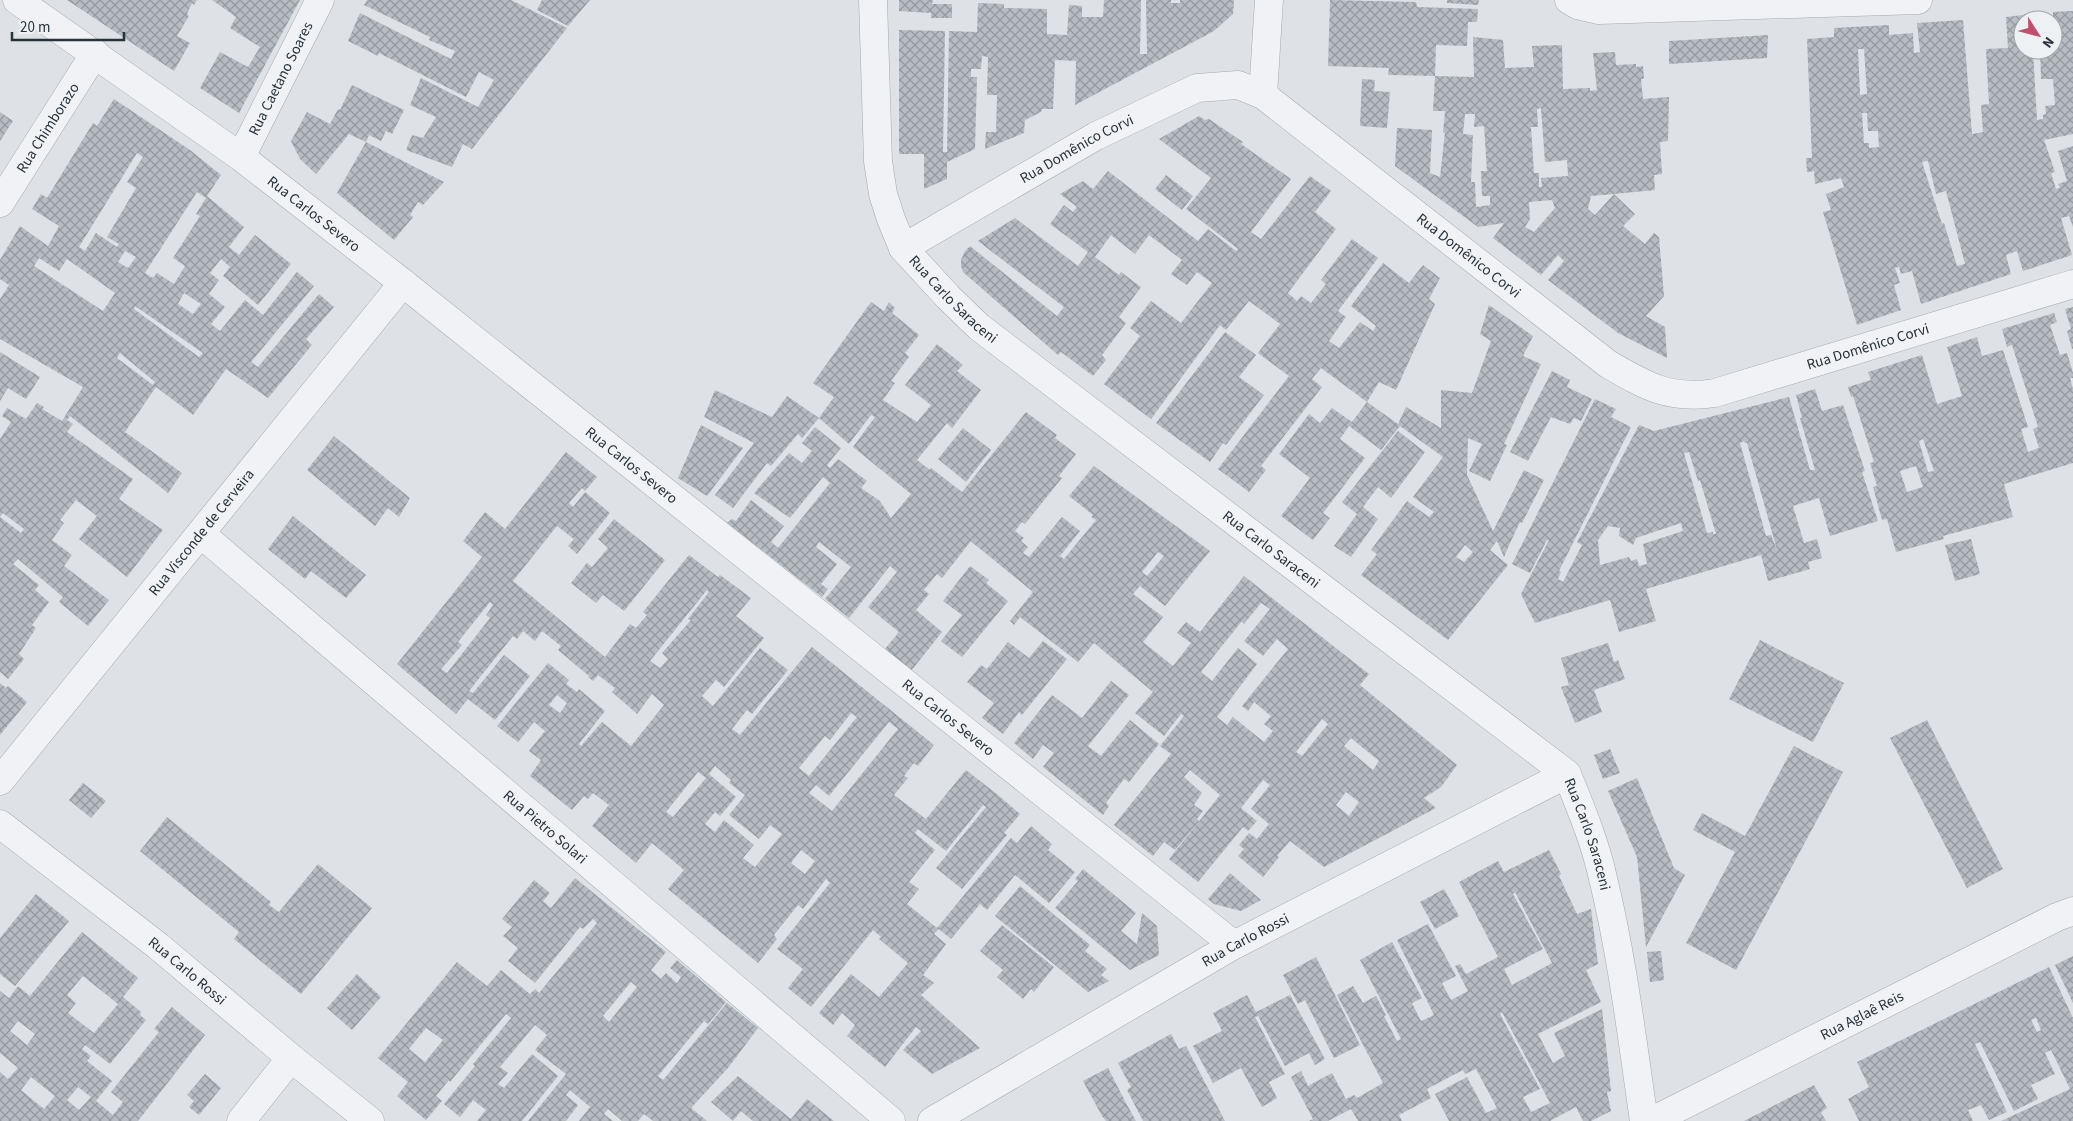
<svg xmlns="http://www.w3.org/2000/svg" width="2073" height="1121" font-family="'Source Sans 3',sans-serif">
<defs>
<pattern id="building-cross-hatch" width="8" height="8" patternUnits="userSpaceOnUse" patternTransform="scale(1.25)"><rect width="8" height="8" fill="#b6bcc2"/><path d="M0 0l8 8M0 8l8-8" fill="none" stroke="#94999f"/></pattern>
</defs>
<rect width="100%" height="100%" fill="#dee2e6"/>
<path fill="url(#building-cross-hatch)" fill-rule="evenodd" d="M67,0H197L194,5L192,3L187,14L189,16L177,36L190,43L174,71Z
M212,0H300L239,113L200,88L220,52L248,67L260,47L230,28L236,17Z
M367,0H511L567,28L472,149L463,144L452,167L406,150L412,135L423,138L436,117L410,105L421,78L478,107L494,80L479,72L466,97L379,53L378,56L348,41L360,13L451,59L455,51L429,40L430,37L364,5Z
M542,0H590L568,26L537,10Z
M899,0H933L932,4H952V18H931V13L899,11Z
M1104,0H1141L1140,54H1147L1146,0H1171V3H1180V0H1234L1233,14L1214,31L1075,105L1076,61L1055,60L1053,109H1042L1041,112L1025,120L1024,133L985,149L986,132H996L997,95H987L988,57L982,56L981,69H971V77H977L975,149L947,162V179L924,189V154H899V30L945,31L943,152H947L949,31L977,32L978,3L1004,4V8L1047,9V34L1067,35L1069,5L1082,6V17H1103Z
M1330,0L1416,2L1417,7L1478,9L1477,22H1468L1467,46L1436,45L1435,76L1388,75L1389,68L1328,66Z
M1447,0H1479L1478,5L1447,3Z
M2073,11V134L2044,140L2055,172L2051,173L2056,189L2060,188L2058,184L2067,181L2058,151L2073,146V227L2069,216L2061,218L2072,255L2023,271L2017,251L2006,255L2011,274L1921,304L1912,271L1901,274L1899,267L1895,268L1900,283L1894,285L1901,310L1857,325L1823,212L1831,210L1826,194L1844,187L1841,178L1815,184L1814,171L1807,172L1806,158H1812L1807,39L1834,37V28L1889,25V35L1913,33L1914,53L1920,52L1917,23L1963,20L1972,134L1983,132L1981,105L1989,104L1986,49L2008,48L2006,17L2038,13V20H2023V50H2033L2037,120L2043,119V115L2046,114L2045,106L2055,105L2053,79H2041L2040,50H2053V12ZM1858,49H1864L1867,94L1860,95ZM1862,113H1867L1868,131H1878L1879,147L1869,148V143H1864ZM1928,161L1936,194L1946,191L1965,264L1957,266L1944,223L1942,224L1922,162Z
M1768,35L1767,58L1669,64V41Z
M1473,37L1503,40L1505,68L1534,67L1532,46L1562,45L1563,89L1590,88V91L1597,90L1593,53L1615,52L1616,65L1636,64V67L1643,66L1644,79H1641L1643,99L1669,97L1668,141L1660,142L1662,174L1654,175L1655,190L1614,194L1635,214L1623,226L1645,244L1654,233L1659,237L1664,296L1646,316L1665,327L1667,358L1618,333L1548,280L1564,261L1558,255L1541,275L1493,238L1504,223L1478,227L1395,166L1397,128L1432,130L1430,173L1440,177L1445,132L1443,133L1445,111H1433L1435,76L1474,77ZM1541,108L1545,162L1567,160L1568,176L1541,178L1542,187H1539V173H1534L1531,127H1538L1537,109ZM1465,114H1475L1474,127L1484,126L1487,171H1481L1482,196H1490V205L1476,207L1475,182H1471L1473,135L1463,134ZM1614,194L1595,215L1588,209L1591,196ZM1552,200L1555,208L1534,232L1525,227L1530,219L1529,202Z
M1362,79L1375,80L1374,91L1390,92L1387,128L1360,126Z
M352,85L404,110L392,134L386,131L381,141L369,135L366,142L349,134L316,174L300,159L291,141L307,112L330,124L338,109L340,110Z
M114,99L190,150L221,175L207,196L244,227L229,247L239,255L255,235L291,264L258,305L223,276L230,267L221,259L210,273L219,280L209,294L225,307L211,324L220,331L245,300L263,315L297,272L314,286L251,362L258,367L319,294L334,307L306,339L312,345L268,398L226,369L193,415L156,387L125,432L182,473L168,493L70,416L67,420L73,424L67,432L133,479L119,499L163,530L127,577L79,539L97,516L76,500L60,520L64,523L52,540L72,555L64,566L109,600L88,626L59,602L63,597L18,559L13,564L39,585L35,590L49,602L32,625L36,628L19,654L24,659L8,679L0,672V517L21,533L24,529L3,513L0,517V439L11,422L2,416L7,408L26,419L37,403L44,407L42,409L62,421L83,387L0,339V299L9,285L0,279V260L20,226L48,246L59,226L32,209L41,194L47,198L93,123L97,126ZM137,153L143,157L127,182L136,188L107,237L119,244L117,247L96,233L85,251L79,247ZM197,192L206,198L196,214L200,216L173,258L185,266L174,284L157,273L153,278L145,273ZM125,251L136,257L128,268L118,262ZM39,258L59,271L67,259L115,293L103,311L34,266ZM184,293L201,304L193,314L178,304ZM135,306L203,353L199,357L134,309ZM120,353L155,382L153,385L117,358Z
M0,112L13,121L0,141Z
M1199,116L1205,120L1209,119L1243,142L1241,144L1291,179L1251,232L1261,239L1310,176L1331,191L1315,212L1336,229L1288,293L1297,301L1301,296L1311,303L1326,284L1321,280L1352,239L1378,258L1338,311L1346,317L1329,341L1339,348L1360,322L1373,331L1376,326L1351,306L1383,263L1409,283L1423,265L1440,278L1429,299L1435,304L1396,390L1379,382L1367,402L1321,368L1312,379L1322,387L1261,466L1266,470L1249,492L1218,469L1289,376L1258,353L1280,324L1249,301L1226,330L1220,325L1151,419L1104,384L1140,336L1130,328L1151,301L1181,323L1212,283L1197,272L1187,285L1171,274L1182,260L1149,235L1135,254L1111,235L1095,257L1119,275L1121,272L1141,287L1119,317L1126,323L1102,355L1106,360L1093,376L1061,352L1058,355L963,272L961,266V260L965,251L970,246L1057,316L1064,307L978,241L1015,218L1078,266L1088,252L1050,224L1064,205L1073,212L1077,207L1060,194L1083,181L1093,189L1108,171L1198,241L1208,229L1236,251L1238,249L1186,209L1211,178L1159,139Z
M366,142L444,182L423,205L418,202L410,215L413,217L394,240L337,193Z
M1166,175L1193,196L1182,210L1155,189Z
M871,302L884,311L889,302L895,308L892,313L919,335L905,353L909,357L891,381L895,383L883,400L917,422L931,405L905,385L937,344L963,365L957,371L981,390L952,428L947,423L917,460L930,470L931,468L962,492L1026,412L1057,435L1055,438L1076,454L1059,476L1062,478L1025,524L1022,522L1015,531L1024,538L1021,541L1028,547L1023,553L1029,557L1062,517L1080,531L1060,556L1064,559L1096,520L1091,517L1093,515L1069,496L1094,466L1210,551L1165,606L1140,586L1133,594L1163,617L1143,642L1173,666L1191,643L1177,633L1186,622L1200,632L1244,576L1369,674L1360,685L1457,765L1441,787L1424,798L1436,808L1324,867L1290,841L1277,856L1279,857L1263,877L1238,856L1244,849L1239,845L1249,833L1257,839L1269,824L1251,809L1270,785L1263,780L1241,808L1257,821L1248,831L1243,827L1198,882L1169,859L1220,795L1190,770L1184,777L1202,793L1194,805L1203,811L1197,819L1199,821L1175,850L1164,842L1153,856L1114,825L1171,754L1160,746L1184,716L1181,714L1164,736L1135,713L1153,692L1094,643L1078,662L1020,617L1014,625L1010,621L1033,592L973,543L971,541L942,578L937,574L924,590L929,594L916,610L942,632L911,671L884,650L899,632L868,607L897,572L890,566L849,618L825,599L851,567L819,542L816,547L837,564L821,584L828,589L822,597L727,523L732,519L736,521L751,500L784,526L771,542L778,548L830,483L823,477L790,518L754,493L789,453L802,463L812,451L802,443L815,427L841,448L827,465L830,468L838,459L867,481L861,488L880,501L891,518L911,494L853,447L875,417L871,415L849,444L819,418L834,397L813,383ZM1158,552L1164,556L1147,576L1142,572ZM1261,603L1270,609L1244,641L1263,656L1277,639L1288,649L1242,706L1248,711L1254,702L1271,716L1264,724L1273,731L1264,742L1233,717L1227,725L1217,717L1257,664L1238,648L1212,681L1201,672L1242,621L1244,624ZM1322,719L1328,724L1302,756L1296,752ZM1351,738L1379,761L1373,770L1344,746ZM1346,792L1359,802L1349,816L1336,805Z
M1489,305L1533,336L1523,356L1541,364L1504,444L1507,445L1490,481L1469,471L1482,444L1468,438L1467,475L1493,531L1524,470L1544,480L1522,523L1520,522L1511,541L1504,557L1497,541L1490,550L1508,565L1448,640L1361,575L1377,554L1371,550L1407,501L1429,517L1434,512L1413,497L1443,457L1400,426L1381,450L1349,426L1340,439L1365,458L1323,513L1330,518L1313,540L1281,516L1310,478L1279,454L1309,414L1320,423L1332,408L1352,422L1367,402L1398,424L1406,407L1441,428V390L1472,393L1491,341L1480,334ZM1465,545L1473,552L1464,562L1456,557Z
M2073,307V349H2072L2067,331L2071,329L2065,309Z
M2054,313L2057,322L2050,325L2060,355L2067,353L2073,373V378H2070L2073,389V463L2004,484L2013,517L1943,536L1944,539L1896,552L1887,519L1882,520L1873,487L1877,486L1870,463L1874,462L1853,396L1851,397L1848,387L1871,380L1868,372L1922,355L1937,404L1962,396L1947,347L1977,337L1982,356L2003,350L2028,427L2021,429L2028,452L2039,448L2033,429L2038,427L2012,345L2007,347L2002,329ZM1923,439L1934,471L1928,472L1919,441ZM1916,466L1923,487L1907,492L1900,471Z
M1225,332L1256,355L1239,377L1264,395L1226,445L1223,443L1210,462L1156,423Z
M0,352L40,377L26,399L8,388L0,401Z
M1552,371L1570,380L1567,387L1592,399L1581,421L1574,418L1570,424L1551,417L1528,461L1510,452Z
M1815,389L1822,411L1843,405L1865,471L1862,472L1878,521L1830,536L1819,498L1793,506L1804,543L1817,539L1822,558L1808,562L1810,569L1768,581L1761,555L1646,589L1656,621L1619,632L1610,600L1535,623L1521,594L1549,540H1547L1530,573L1512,564L1595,399L1616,409L1611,417L1631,427L1559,571L1561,572L1558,579L1563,582L1582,545L1577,542L1639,425L1654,431L1789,397L1810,470H1815L1800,418H1802L1796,395ZM1744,441L1745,443H1747L1777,550L1771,535L1766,536L1740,443ZM1689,452L1698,481L1700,480L1716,534H1713V532L1707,533L1684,453ZM1681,523L1683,531L1643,544L1647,564L1639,566L1637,559L1631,561L1629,557L1600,565L1598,540L1608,526L1620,528L1619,536L1633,545L1636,538Z
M715,390L772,417L787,396L819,418L802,438L798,434L771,466L767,463L733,508L715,495L754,443L704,417Z
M701,425L743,448L707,496L678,478Z
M963,428L991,450L966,482L938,459Z
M1398,431L1425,452L1391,498L1378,487L1363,507L1378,519L1351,557L1334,546L1357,514L1342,502Z
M334,436L410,498L399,517L388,508L375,526L307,470Z
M566,452L597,477L585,491L582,488L569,503L573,507L585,492L610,513L577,554L568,546L574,539L557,526L513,581L605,657L630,624L636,628L647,615L643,612L689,555L718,577L720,575L751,598L736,616L764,638L724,687L716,680L702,696L713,706L760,648L788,670L752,714L747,710L732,729L740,735L812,647L934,745L918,766L914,763L904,776L908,778L894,795L926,819L966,770L998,795L1020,814L1004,833L1007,835L962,889L936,868L986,807L983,805L946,851L918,829L915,833L935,850L909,882L919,889L907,904L937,928L1011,838L1017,843L1031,826L1052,844L1048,850L1075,872L1049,903L1015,875L987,910L980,904L951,939L939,929L934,934L946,944L923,975L934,983L921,995L980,1048L932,1074L903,1050L921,1031L916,1027L885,1067L847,1036L855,1025L842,1013L833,1025L819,1013L851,974L879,997L908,963L879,939L881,937L873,930L811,1007L788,988L803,969L777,949L830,883L826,879L803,909L798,905L774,935L777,939L758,963L668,889L684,870L652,843L636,863L592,826L609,805L593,793L588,799L584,796L572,810L530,776L541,760L529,751L545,731L534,722L518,742L497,726L548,663L569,680L566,684L577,692L579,689L605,711L579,744L581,746L602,722L631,746L664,705L652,694L637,714L612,692L615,688L598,675L593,681L588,677L589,676L558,650L561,646L542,631L535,641L523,631L517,639L513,636L469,691L473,693L504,655L530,676L495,720L468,699L456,714L397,664L482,557L463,541L485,512L505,529ZM707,590L709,592L688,619L691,620L662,653L668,659L660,668L650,661ZM490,602L493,605L486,615L490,618L447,673L441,669L462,645L458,642ZM557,695L567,703L560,713L549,705ZM851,713L857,717L809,776L799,768L825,736L830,740ZM889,722L898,729L832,811L809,793L816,785L829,796ZM715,766L731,780L729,783L745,795L729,815L759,839L770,825L782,834L755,867L743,858L754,845L724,820L715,832L705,824L715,812L720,816L736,797L709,774ZM698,772L706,778L673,817L666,812ZM801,850L815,861L805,874L791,863Z
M293,516L366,575L346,598L311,571L305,579L268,549Z
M614,519L665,560L624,611L603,595L596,603L571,583L587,563L592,567L608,548L598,539Z
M1971,539L1980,574L1955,581L1945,545Z
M970,566L989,580L986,583L1008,601L962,657L941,641L962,615L943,601Z
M1760,640L1844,683L1813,742L1729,699Z
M1043,641L1067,659L1022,715L1019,712L1003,734L982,718L994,703L967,682L981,665L987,669L1008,642L1029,658Z
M1608,643L1614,662L1618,660L1625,679L1594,690L1602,712L1575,723L1561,687L1569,685L1561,658Z
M1111,681L1129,695L1088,746L1101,756L1130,720L1159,744L1129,782L1124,779L1106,803L1109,806L1103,815L1043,767L1054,753L1043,745L1033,759L1014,743L1052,695L1082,718Z
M0,683L6,688L8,686L27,702L0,735Z
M1927,720L2003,869L1967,888L1890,738Z
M1794,746L1843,772L1736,970L1686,943L1735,852L1693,830L1702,813L1745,836Z
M1610,749L1620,773L1603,779L1594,755Z
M1637,778L1674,868L1685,875L1646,947L1637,857L1608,791Z
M83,783L106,801L91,818L69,800Z
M167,817L271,902L269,905L279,912L318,864L372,908L301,994L234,939L239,932L140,851Z
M1549,850L1561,874L1559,876L1577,914L1591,909L1598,964L1586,970L1601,1002L1538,1034L1553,1063L1565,1056L1554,1033L1602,1009L1611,1091L1607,1092L1611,1111L1591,1121H1583L1576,1107L1550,1121H1449L1435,1094L1467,1077L1486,1113L1497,1108L1476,1069L1465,1074L1463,1070L1427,1089L1431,1098L1399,1115L1402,1121H1358L1351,1109L1328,1121H1309L1313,1119L1291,1077L1301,1071L1308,1086L1332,1073L1346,1099L1354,1095L1357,1098L1383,1083L1337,995L1353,986L1363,1003L1376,996L1386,1015L1384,1016L1397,1041L1401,1039L1360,960L1392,942L1422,998L1412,1003L1421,1021L1434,1015L1397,940L1428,924L1456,976L1442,983L1451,1000L1468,991L1455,966L1460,964L1466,974L1498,957L1459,882L1498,861L1504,872ZM1515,892L1552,963L1512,985L1504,969L1543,949L1513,894ZM1502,1012L1550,1103L1531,1112L1523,1097L1540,1089L1500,1014Z
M1083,869L1136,913L1121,931L1137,944L1142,913L1157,926L1159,955L1130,970L1055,908L1078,881L1075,879Z
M1230,873L1261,900L1241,911L1214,904L1208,899Z
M575,878L666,952L651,970L661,979L666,973L677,983L681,977L670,968L677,960L726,1002L708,1024L704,1021L658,1076L663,1080L727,1003L758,1028L728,1068L691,1108L707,1121H653L644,1114L638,1121H622L608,1109L604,1114L613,1121H579L590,1107L570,1090L566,1095L578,1105L566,1121H528L566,1074L535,1050L547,1035L535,1025L500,1067L508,1073L498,1084L504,1088L532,1054L558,1076L522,1121H477L486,1110L473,1100L460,1117L444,1104L475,1066L473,1064L511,1018L506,1014L450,1082L449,1080L436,1096L442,1101L426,1120L397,1096L408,1082L378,1058L457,962L487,986L501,970L530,994L535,989L539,993L597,923L593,919L583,929L580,927L535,983L508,961L518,948L503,936L512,927L502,919L534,880L550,893L543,901L551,908ZM631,982L637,987L609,1022L603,1016ZM426,1028L443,1040L425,1062L409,1049Z
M1020,886L1090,945L1085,951L1107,969L1101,975L1109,981L1088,992L995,916Z
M1444,889L1459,916L1435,929L1420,902Z
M36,894L69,921L15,986L0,974V938Z
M1002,925L1054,967L1034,992L1031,989L1023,999L997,977L1003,970L980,951Z
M82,932L138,978L123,997L141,1012L140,1015L146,1020L110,1064L85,1045L82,1049L91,1056L87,1061L112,1081L96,1101L113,1115L123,1102L111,1092L159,1032L154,1029L172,1007L205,1035L138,1121H0V1072L8,1079L18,1068L0,1053V991L9,998L18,986L30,996ZM83,976L118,1004L94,1033L68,1013L76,1003L67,995ZM18,1021L35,1034L27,1045L10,1031ZM31,1077L55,1096L44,1109L21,1090ZM78,1087L91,1097L79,1110L67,1100Z
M1661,951L1664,980L1650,982L1647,952Z
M2073,956V1003L2055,965Z
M1316,957L1360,1045L1334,1058L1305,1000L1298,1004L1283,975Z
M2049,967L2073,1018V1121H2001L2070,1089L2051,1050L2045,1053L2055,1074L2031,1085L2038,1099L2014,1111L1980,1042L1975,1044L2007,1112L1989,1120L1981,1105L1968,1110L1973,1121H1859L1848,1099L1869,1087L1857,1062ZM2036,1018L2041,1030L2037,1032L2031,1020Z
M357,974L381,997L352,1030L327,1008Z
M1247,995L1256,1012L1290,995L1325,1059L1315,1065L1309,1053L1285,1066L1258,1016L1255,1017L1285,1074L1269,1082L1277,1098L1262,1107L1241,1068L1213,1083L1193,1046L1222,1031L1213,1013Z
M1171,1034L1179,1049L1186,1046L1225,1121H1143L1127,1090L1131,1087L1118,1063Z
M1108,1068L1126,1103L1136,1121H1106L1102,1116L1083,1081Z
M205,1074L221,1088L199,1115L189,1107L194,1101L187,1095Z
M738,1076L791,1119L807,1099L834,1121H753L741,1111L733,1121L711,1102Z
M1814,1085L1827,1108L1821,1112L1826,1121H1744Z"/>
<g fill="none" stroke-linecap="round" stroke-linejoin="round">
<g stroke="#a4aaaf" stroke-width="29">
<g id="minor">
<path id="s1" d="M17,0L241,157L403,283L1234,945"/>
<path id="s2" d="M873,0L878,161L883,194L891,219L903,248L948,297L979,327L1567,774C1580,807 1594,839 1602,874C1622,955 1632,1038 1644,1121"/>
<path d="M1569,0L1577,5L1599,10L1918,0"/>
<path d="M1263,95L1269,0"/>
<path id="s3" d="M241,157L320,0"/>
<path id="s4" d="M0,203L95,53"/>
<path id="s5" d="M903,248L1096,136L1197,88L1238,85L1263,95L1608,364C1646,386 1669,400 1715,393L2073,284"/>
<path id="s6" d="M201,534L891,1121"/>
<path id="s7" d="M0,781L403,283"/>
<path id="s8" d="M0,824L158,946L291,1058L370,1121"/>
<path d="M241,1121L291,1058"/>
<path id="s9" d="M932,1121L1234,945L1567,774"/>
<path id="s10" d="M1652,1121L2057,917L2073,911"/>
</g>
</g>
<use href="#minor" stroke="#f0f2f5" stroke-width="28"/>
</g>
<g text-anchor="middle" stroke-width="4" stroke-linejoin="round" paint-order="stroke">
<g font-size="15" fill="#29323b" stroke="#edf1f4">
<text dy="5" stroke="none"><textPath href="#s3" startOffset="88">Rua Caetano Soares</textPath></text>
<text dy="5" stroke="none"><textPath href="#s4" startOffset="89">Rua Chimborazo</textPath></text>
<text dy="5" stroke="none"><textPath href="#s5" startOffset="200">Rua Domênico Corvi</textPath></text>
<text dy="5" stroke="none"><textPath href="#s1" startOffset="366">Rua Carlos Severo</textPath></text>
<text dy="5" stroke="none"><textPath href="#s5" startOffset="664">Rua Domênico Corvi</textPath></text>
<text dy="5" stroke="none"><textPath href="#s2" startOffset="324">Rua Carlo Saraceni</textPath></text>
<text dy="5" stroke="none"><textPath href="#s5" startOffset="1114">Rua Domênico Corvi</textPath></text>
<text dy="5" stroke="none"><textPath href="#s1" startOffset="771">Rua Carlos Severo</textPath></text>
<text dy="5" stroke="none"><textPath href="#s7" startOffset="320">Rua Visconde de Cerveira</textPath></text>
<text dy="5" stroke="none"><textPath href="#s2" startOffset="729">Rua Carlo Saraceni</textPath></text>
<text dy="5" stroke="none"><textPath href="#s1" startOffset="1176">Rua Carlos Severo</textPath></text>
<text dy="5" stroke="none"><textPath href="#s6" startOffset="452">Rua Pietro Solari</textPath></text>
<text dy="5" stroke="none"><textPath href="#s2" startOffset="1164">Rua Carlo Saraceni</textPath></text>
<text dy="5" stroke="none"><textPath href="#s9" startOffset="362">Rua Carlo Rossi</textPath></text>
<text dy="5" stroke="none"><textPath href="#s8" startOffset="238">Rua Carlo Rossi</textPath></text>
<text dy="5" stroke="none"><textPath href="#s10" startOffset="235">Rua Aglaê Reis</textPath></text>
</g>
</g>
<g transform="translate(2038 35) rotate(126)"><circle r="24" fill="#edf1f4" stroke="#9fa5aa"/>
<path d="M0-4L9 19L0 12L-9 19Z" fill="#c04e6f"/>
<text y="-8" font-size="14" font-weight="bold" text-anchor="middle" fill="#29323b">N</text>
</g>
<path d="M12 32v8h112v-8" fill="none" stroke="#29323b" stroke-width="2.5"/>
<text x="20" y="32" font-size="15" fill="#29323b" stroke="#edf1f4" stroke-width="4" paint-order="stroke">20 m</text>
</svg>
